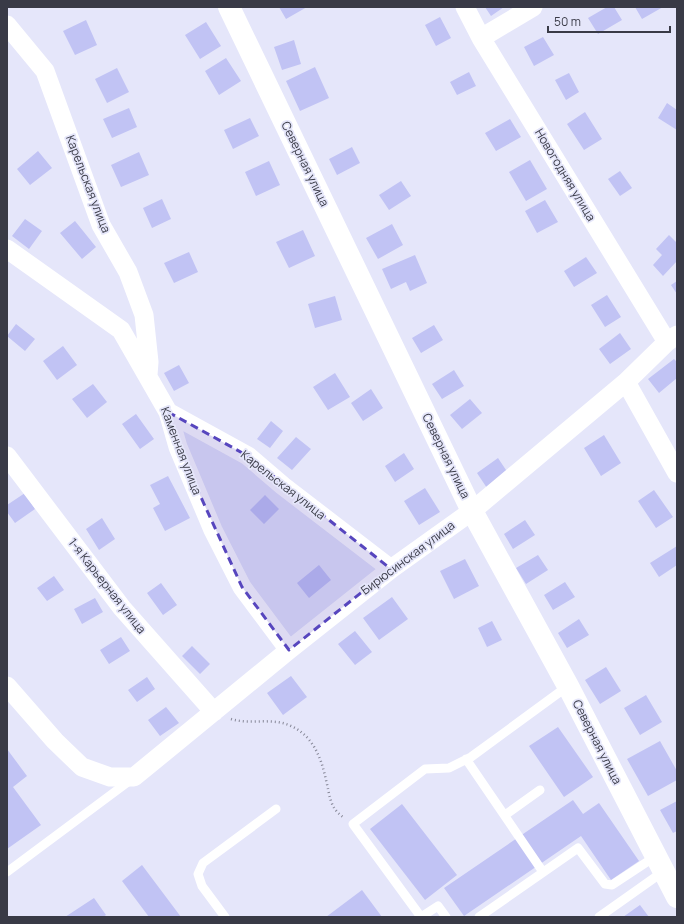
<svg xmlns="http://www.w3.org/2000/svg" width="684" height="924" font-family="Manrope,sans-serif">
<rect width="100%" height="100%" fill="#e5e6fa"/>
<path fill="#c1c3f4" d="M279,7H307L286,19Z
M485,7H504L491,16Z
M607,7H614L622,20L598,34L588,18Z
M635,7H663L642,19Z
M440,17L451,38L436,46L425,25Z
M86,20L97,45L75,55L63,31Z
M206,22L221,46L200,59L185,35Z
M543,37L554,55L534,66L524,47Z
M294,40L301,64L282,70L274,47Z
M226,58L241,81L219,95L205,71Z
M315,67L329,98L300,111L286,81Z
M117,68L129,92L107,103L95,79Z
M469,72L476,86L457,95L450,82Z
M569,73L579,92L566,100L555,80Z
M667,103L677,110V130L658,118Z
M129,108L137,127L112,138L103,119Z
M585,112L602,139L584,150L567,124Z
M250,118L259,136L233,149L224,130Z
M510,119L521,137L496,151L485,133Z
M352,147L360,163L337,175L329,159Z
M38,151L52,168L30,185L17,169Z
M139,152L149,175L121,187L111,165Z
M530,160L547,189L526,201L509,172Z
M269,161L280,185L256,196L245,172Z
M620,171L632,188L620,196L608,179Z
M401,181L411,196L389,210L379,195Z
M162,199L171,219L152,228L143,208Z
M545,200L558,222L537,233L525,211Z
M25,219L42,231L29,249L12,236Z
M75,221L96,247L82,259L60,233Z
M392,224L403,245L378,259L366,238Z
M303,230L315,256L289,268L276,242Z
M669,235L677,243V261L663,276L653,265L662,255L656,249Z
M189,252L198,272L174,283L164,263Z
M415,255L427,283L410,291L406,282L391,289L382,269Z
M586,257L597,273L574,287L564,271Z
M677,281V294L671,285Z
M607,295L621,317L605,327L591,305Z
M335,296L342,320L315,328L308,304Z
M16,324L35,339L25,351L7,336Z
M434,325L443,340L421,353L412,338Z
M620,333L631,349L610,364L599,349Z
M63,346L77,365L57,380L43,361Z
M674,359L677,362V378L659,393L648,379Z
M179,365L189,383L174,391L164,373Z
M454,370L464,386L442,399L432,384Z
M335,373L350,397L328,410L313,387Z
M93,384L107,402L87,418L72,399Z
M371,389L383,408L363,421L351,403Z
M470,399L482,413L462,429L450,415Z
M136,414L154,439L140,449L122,424Z
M271,421L283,431L270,448L257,439Z
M604,435L621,463L601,476L584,448Z
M296,437L311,449L292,470L277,458Z
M404,453L414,469L395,482L385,466Z
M498,458L508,473L487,488L477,473Z
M168,476L190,518L165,531L153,508L160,504L150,485Z
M425,488L440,512L419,525L404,501Z
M654,490L673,517L656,528L638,501Z
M25,493L35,509L15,523L7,512V505Z
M265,495L279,509L264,524L250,510Z
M102,518L115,539L99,550L86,529Z
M525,520L535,535L513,549L504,534Z
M677,546V565L659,577L650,563Z
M538,555L548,570L526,584L516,568Z
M465,559L479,586L454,599L440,571Z
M319,565L331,580L309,598L297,583Z
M54,576L64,590L47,601L37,588Z
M565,582L575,597L553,610L544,595Z
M161,583L177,605L163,615L147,593Z
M392,597L408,619L379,640L363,618Z
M95,598L103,612L82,624L74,609Z
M579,619L589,635L567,648L558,633Z
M492,621L502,640L487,647L478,628Z
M355,631L372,652L355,665L338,644Z
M121,637L130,651L109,664L100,650Z
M192,646L210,664L200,674L182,656Z
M606,667L621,691L600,704L585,680Z
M291,676L307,697L283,715L267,693Z
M147,677L155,689L137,702L128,690Z
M646,695L662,722L640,735L624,708Z
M166,707L179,723L160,736L148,720Z
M558,727L593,777L564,797L529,746Z
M660,741L677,771V780L648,796L627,759Z
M7,749L27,776L13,787L41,825L7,849Z
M573,800L583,814L599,803L639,861L611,880L581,836L464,916L444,888Z
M677,801V831L673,833L660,810Z
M402,804L457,875L425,900L370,829Z
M142,865L181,917H149L122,881Z
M362,890L382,917H326Z
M94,898L106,915L103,917H65Z
M640,905L649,917H623Z"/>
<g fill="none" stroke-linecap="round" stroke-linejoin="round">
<path stroke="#878898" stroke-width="2.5" stroke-dasharray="1 3" stroke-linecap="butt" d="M231,719C250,725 272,717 291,726C313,736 321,757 326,780C330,795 329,807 343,817"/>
<path stroke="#fff" stroke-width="9" d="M466,759L543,872
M505,815L540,790
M7,872L132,779
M225,917L202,886L198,874L203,863L276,809
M446,917L438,906L421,917L353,824L425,769L449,768L471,757L568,686
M479,917L578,848L605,884L612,885L656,856
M599,917L664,871"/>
<path stroke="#fff" stroke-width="19" d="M465,7L481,38L667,342
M7,25L45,71L101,225L128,272L144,315L149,362L148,375
M481,38L533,7
M7,249L121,330L168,412L178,447L213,530L242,587L289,650
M626,382L677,473
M168,412L248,456L283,486L391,569
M7,456L122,608L214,712
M7,686L55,741L82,767L110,777H134L289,650L391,569L472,511L626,382L667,342L677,335"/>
<path stroke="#fff" stroke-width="22" d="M229,7L472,511L568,686L677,897"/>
</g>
<path fill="#5746be" fill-opacity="0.2" stroke="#5746be" stroke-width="3" stroke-dasharray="8 5" stroke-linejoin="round" d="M168,412L248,456L391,569L289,650L242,587L178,447Z"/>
<g text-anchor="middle" stroke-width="3.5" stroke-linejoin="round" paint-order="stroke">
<g font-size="12" fill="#393a46" stroke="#e5e6fa">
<text transform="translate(305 164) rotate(64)" y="4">Северная улица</text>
<text transform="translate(565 175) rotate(59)" y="4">Новогодняя улица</text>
<text transform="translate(88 184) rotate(69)" y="4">Карельская улица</text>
<text transform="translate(181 451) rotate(69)" y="4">Каменная улица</text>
<text transform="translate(446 456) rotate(64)" y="4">Северная улица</text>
<text transform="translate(283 485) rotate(38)" y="4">Карельская улица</text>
<text transform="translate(408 558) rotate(-37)" y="4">Бирюсинская улица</text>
<text transform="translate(107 586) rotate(52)" y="4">1-я Карьерная улица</text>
<text transform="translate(597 742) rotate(63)" y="4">Северная улица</text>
</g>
</g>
<rect width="684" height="924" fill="none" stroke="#393a46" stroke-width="16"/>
<path d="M548 26v6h122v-6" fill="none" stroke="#393a46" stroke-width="2"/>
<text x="554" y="26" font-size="12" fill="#393a46" stroke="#e5e6fa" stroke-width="3" paint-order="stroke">50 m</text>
</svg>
